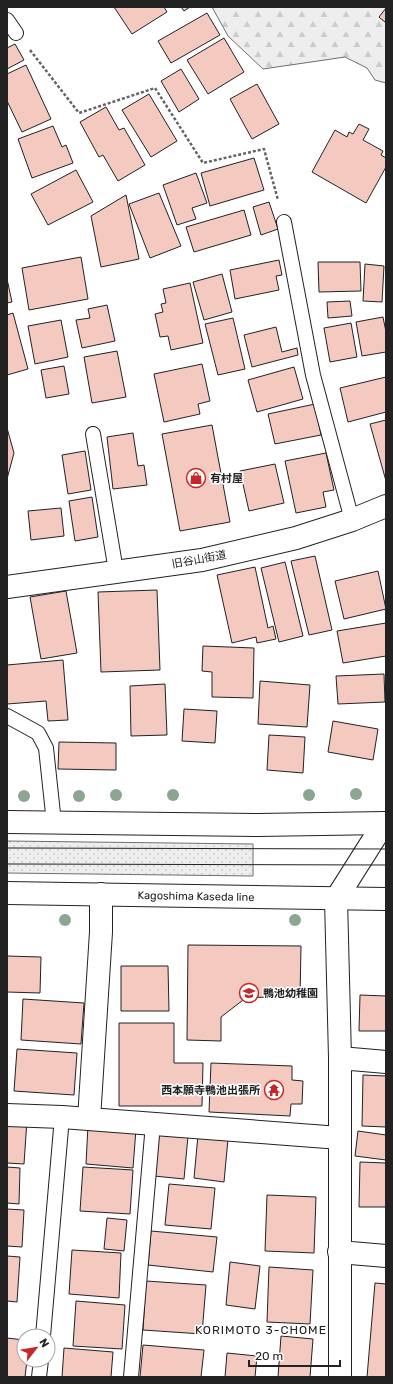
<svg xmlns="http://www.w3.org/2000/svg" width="393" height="1384" font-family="Rubik,'Noto Sans JP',sans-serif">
<defs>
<pattern id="grass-dots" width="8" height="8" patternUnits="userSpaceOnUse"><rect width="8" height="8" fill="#eee"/><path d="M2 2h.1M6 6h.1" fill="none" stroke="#ccc" stroke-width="1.8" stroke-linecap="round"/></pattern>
<pattern id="forest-firs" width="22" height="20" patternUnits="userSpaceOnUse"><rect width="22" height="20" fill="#eee"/><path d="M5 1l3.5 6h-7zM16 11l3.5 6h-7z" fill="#ccc"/></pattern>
</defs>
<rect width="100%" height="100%" fill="#fff"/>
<path fill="url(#grass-dots)" stroke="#6f6f6f" d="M7,841L253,844V876L7,873Z"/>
<path fill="url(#forest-firs)" stroke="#6f6f6f" d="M212,7H386V83L375,80L367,68L345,57L263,69L228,36Z"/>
<path fill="#f3c9c0" stroke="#222" d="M114,7H164L167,12L132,34Z
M181,7H190L184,11Z
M386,8V23L379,17Z
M207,13L220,35L171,63L158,41Z
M224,38L244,72L208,94L187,60Z
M15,44L24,60L7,69V48Z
M26,65L51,119L22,132L7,101V74Z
M181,69L199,99L179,112L161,81Z
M257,84L279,124L252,139L230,99Z
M149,94L177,141L151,157L122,110Z
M106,107L119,130L124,128L145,165L118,181L103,155L99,157L80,122Z
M359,124L369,129L363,140L383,151L381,155L386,158V167L366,203L312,172L335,130L347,137L349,132L353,134Z
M53,126L62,147L66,145L73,163L32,178L18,139Z
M254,158L264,190L210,206L201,173Z
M76,170L93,202L48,225L31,194Z
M196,173L207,203L192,208L196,219L177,225L163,185Z
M159,193L181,246L150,258L129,204Z
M126,195L139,259L101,267L91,216Z
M269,202L278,229L261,235L253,207Z
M244,210L251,235L194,252L186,227Z
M81,257L88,299L29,310L22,268Z
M279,260L282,275L276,276L279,290L235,299L230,270Z
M318,262H360L361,291L319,292Z
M365,264L384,266L382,302L363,301Z
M222,274L232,312L204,320L193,282Z
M7,279L12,302L7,303Z
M190,283L203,343L171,350L168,336L160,337L155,314L163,312L161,304L166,303L163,289Z
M350,301L352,316L328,318L327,302Z
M107,305L115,341L82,348L76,320L90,318L88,309Z
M13,313L28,369L7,375V315Z
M383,317L386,332V352L362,356L356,322Z
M233,318L245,369L218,375L205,324Z
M61,320L68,357L35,364L28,326Z
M351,323L357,357L330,362L324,328Z
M276,327L282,352L297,348L298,355L252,367L244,335Z
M117,351L126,397L92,403L84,357Z
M202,364L210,401L198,404L200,414L164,422L154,374Z
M64,366L69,394L46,398L41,370Z
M294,367L303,399L257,412L248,380Z
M386,377V412L348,422L340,388Z
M315,404L321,435L275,444L268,414Z
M386,420V481L370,424Z
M212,425L230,522L180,531L162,434Z
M7,428L14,453L7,479Z
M133,433L138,466L144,465L147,485L113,489L107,437Z
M85,451L91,490L68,494L62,455Z
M326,453L334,490L323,492L326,507L296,513L285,461Z
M275,464L284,503L249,511L240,471Z
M92,497L98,537L75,541L69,501Z
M61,508L64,536L31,540L28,511Z
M315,556L332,630L309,635L291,561Z
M285,562L303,636L279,642L261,568Z
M255,567L268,628L273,626L276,639L257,643L256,637L232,643L217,575Z
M378,571L386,609L344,619L335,581Z
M157,590L160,670L101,672L98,592Z
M66,591L77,653L41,659L30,597Z
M386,623V656L343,663L337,631Z
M203,646L254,648L253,698L212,697V672L202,671Z
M63,660L68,720L48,721L46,701L7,704V665Z
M384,674L385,702L338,704L336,676Z
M260,681L310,685L307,727L258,724Z
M165,684L167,735L131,736L130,686Z
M184,709L217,711L215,743L182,741Z
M333,721L378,729L373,760L328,752Z
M269,735L305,737L303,773L267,770Z
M59,742L116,743V770L58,769Z
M188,945L301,946L300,998L247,997L221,1017V1041L187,1040Z
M7,956L41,957L40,993L7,992Z
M121,966H168L169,1011H121Z
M360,995L386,996V1031H359Z
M23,999L84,1003L81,1044L21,1040Z
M119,1023H174V1063H203L202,1106H119Z
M17,1049L77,1053L74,1095L14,1091Z
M211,1063L292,1066V1080L303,1081L302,1104H291L290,1116L209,1112Z
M363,1075L386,1076V1127L362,1126Z
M7,1119L27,1120L24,1164L7,1163Z
M88,1125L136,1129L133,1168L86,1164Z
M358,1131L386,1135V1160L355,1156Z
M159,1133L188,1136L184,1179L154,1176Z
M198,1135L228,1139L224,1182L194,1178Z
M360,1162L386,1163V1207H359Z
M7,1167L20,1168L19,1204L7,1203Z
M83,1167L133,1170L130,1214L80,1211Z
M169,1184L215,1188L211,1229L165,1225Z
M267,1195L316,1197L314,1253L265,1251Z
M7,1209L24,1210L22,1247L7,1246Z
M107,1218L127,1220L124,1251L104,1249Z
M151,1231L217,1237L213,1272L148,1265Z
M72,1250L121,1253L119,1298L69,1294Z
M7,1256L20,1257L17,1302L7,1301Z
M230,1262L260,1266L255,1309L226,1305Z
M269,1267L313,1270L310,1324L267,1322Z
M146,1281L206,1285L202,1334L143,1330Z
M375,1283L386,1284V1377H367Z
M76,1301L125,1305L122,1349L73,1346Z
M281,1336L313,1339L310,1377H278Z
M7,1338L24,1340V1360H27L25,1377H7Z
M143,1345L204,1350L201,1377H140Z
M64,1348L113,1352L111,1377H62Z
M227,1353L257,1356L255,1377H225Z"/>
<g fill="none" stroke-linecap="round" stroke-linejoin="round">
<g stroke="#222" stroke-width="16">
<path id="service" d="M7,20L16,33
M284,222L313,375L352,520
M93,434L116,571
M7,716L38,733L46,748L54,823
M43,1336L62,1117
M39,1377L41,1360
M131,1377L153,1124"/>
</g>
<g stroke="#222" stroke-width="24">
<path id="minor" d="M7,587L202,560L296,538L352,520L386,506
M340,1058L386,1062
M7,1115L62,1117L340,1138
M89,1119L101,932V894
M339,1252L386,1256
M340,1377V1058L336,899L384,823"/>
</g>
<g stroke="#222" stroke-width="24">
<path id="primary" d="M7,822L257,825L386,823
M7,893L386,899"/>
</g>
<path stroke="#646464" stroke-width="2.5" stroke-dasharray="3 2" stroke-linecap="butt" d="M30,50L79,113L155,88L203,163L264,149L278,200"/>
<use href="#service" stroke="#fff" stroke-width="14"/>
<use href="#minor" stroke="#fff" stroke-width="22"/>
<use href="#primary" stroke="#fff" stroke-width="22"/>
<path stroke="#222" stroke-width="1" d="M7,848L386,849
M7,864L386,865"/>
</g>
<g fill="#8da692">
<circle cx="356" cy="794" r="6"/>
<circle cx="116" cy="795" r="6"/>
<circle cx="173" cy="795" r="6"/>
<circle cx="309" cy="795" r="6"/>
<circle cx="24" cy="796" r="6"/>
<circle cx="79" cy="796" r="6"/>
<circle cx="65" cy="920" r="6"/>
<circle cx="295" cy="920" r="6"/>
</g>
<defs>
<g id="shop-ring" transform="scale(1)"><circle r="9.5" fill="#fff" stroke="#c62828" stroke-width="1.5"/><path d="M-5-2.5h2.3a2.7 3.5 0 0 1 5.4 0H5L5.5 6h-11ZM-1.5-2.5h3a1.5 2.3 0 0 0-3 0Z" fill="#c62828"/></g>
<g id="school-ring" transform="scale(1)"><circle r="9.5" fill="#fff" stroke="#c62828" stroke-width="1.5"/><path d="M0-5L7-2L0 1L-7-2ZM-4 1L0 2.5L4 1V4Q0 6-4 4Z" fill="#c62828"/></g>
<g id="temple-ring" transform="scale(1)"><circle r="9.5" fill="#fff" stroke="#c62828" stroke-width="1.5"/><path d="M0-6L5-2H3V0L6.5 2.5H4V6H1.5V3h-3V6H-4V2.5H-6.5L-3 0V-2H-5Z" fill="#c62828"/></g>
</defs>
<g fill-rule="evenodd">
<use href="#shop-ring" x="196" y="478"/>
<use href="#school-ring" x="249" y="993"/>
<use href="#temple-ring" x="274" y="1090"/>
</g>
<g text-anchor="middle" stroke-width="3" stroke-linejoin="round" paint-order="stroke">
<g font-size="11" font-weight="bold" fill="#222" stroke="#fff" text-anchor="start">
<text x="210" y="482">有村屋</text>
<text x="263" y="997">鴨池幼稚園</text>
<text x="260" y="1094" text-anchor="end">西本願寺鴨池出張所</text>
</g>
<g font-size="11" fill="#222" stroke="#fff">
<text transform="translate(199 559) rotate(-10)" y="4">旧谷山街道</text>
<text transform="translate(196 896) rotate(1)" y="4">Kagoshima Kaseda line</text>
</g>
<g font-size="12" letter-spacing="1" fill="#222" stroke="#fff">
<text x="261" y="1334">KORIMOTO 3-CHOME</text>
</g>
</g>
<rect width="393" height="1384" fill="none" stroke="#222222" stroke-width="16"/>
<g transform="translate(36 1348) rotate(59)"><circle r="19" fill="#ffffff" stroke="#a7a7a7"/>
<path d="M0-3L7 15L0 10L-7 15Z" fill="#c62828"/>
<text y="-6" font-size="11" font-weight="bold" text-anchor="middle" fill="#222222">N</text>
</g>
<path d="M249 1360v6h91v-6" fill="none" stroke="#222222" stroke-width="2"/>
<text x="255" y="1360" font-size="12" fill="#222222" stroke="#ffffff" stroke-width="3" paint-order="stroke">20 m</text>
</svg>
